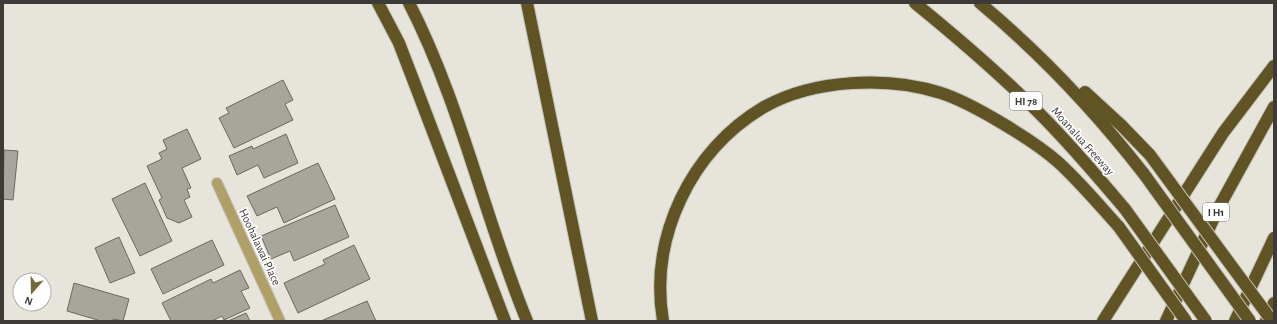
<svg xmlns="http://www.w3.org/2000/svg" width="1277" height="324" font-family="'Alegreya Sans',sans-serif">
<rect width="100%" height="100%" fill="#e7e5db"/>
<path fill="#a8a59c" stroke="#6a6860" d="M283,80L293,100L285,104L293,120L234,148L219,118L229,113L226,108Z
M187,129L201,159L182,168L191,188L187,189L190,197L184,200L192,217L179,223L167,218L159,200L162,198L147,166L162,159L159,153L167,149L163,140Z
M286,134L298,163L264,178L258,165L237,175L229,156L252,146L253,149Z
M4,150L18,151L13,200L3,199Z
M318,163L335,199L284,223L277,207L257,216L247,196Z
M145,183L172,241L140,256L112,199Z
M335,205L349,237L294,261L290,251L271,259L261,236Z
M119,237L135,273L110,283L95,248Z
M212,240L224,265L163,294L151,269Z
M354,245L370,279L298,313L284,283L325,264L323,260Z
M240,270L249,288L241,291L250,308L224,320L222,316L212,321H171L162,303L211,279L213,283Z
M74,283L129,299L123,321L113,319V321H101L67,311Z
M367,301L376,321H321Z
M246,313L250,321H228Z"/>
<g fill="none" stroke-linecap="round" stroke-linejoin="round">
<g stroke="#c5c3ba" stroke-width="12">
<path id="street" d="M217,183L280,321"/>
</g>
<g stroke="#c5c3ba" stroke-width="14">
<path id="highway" d="M378,3L399,43L414,82L505,321
M409,3C461,104 484,217 527,321
M527,3L592,321
M915,3C958,38 1001,75 1040,114C1070,144 1098,177 1125,209
M980,3C1041,54 1095,111 1144,174
M1085,92L1122,126L1150,155
M663,321C649,237 691,150 764,107C814,79 888,76 941,93C972,103 1033,140 1058,162C1080,182 1099,205 1119,227
M1103,321L1223,133L1274,66
M1166,321L1219,207L1274,107
M1235,321L1274,238
M1266,321L1274,303"/>
</g>
<use href="#street" stroke="#afa068" stroke-width="10"/>
<use href="#highway" stroke="#605424" stroke-width="12"/>
<g stroke="#c5c3ba" stroke-width="14" stroke-linecap="butt">
<path id="highway-bridge" d="M1150,155L1272,321
M1144,174L1250,321
M1125,209L1206,321
M1119,227L1186,321"/>
</g>
<use href="#highway-bridge" stroke="#605424" stroke-width="12"/>
</g>
<g text-anchor="middle" stroke-width="3.5" stroke-linejoin="round" paint-order="stroke">
<g fill="#fff" stroke="#767673" stroke-width="1">
<rect x="1010" y="92" width="32" height="18" rx="3"/>
<rect x="1203" y="203" width="26" height="18" rx="3"/>
</g>
<g font-size="11" font-weight="bold" fill="#3c3b37">
<text x="1026" y="105">HI 78</text>
<text x="1216" y="216">I H1</text>
</g>
<g font-size="12" fill="#3c3b37" stroke="#fff">
<text transform="translate(1083 141) rotate(48)" y="4">Moanalua Freeway</text>
<text transform="translate(260 247) rotate(65)" y="4">Hoohalawai Place</text>
</g>
</g>
<rect width="1277" height="324" fill="none" stroke="#3c3b37" stroke-width="8"/>
<g transform="translate(32 292) rotate(200)"><circle r="19" fill="#ffffff" stroke="#b1b1af"/>
<path d="M0-3L7 15L0 10L-7 15Z" fill="#746734"/>
<text y="-6" font-size="11" font-weight="bold" text-anchor="middle" fill="#3c3b37">N</text>
</g>
</svg>
